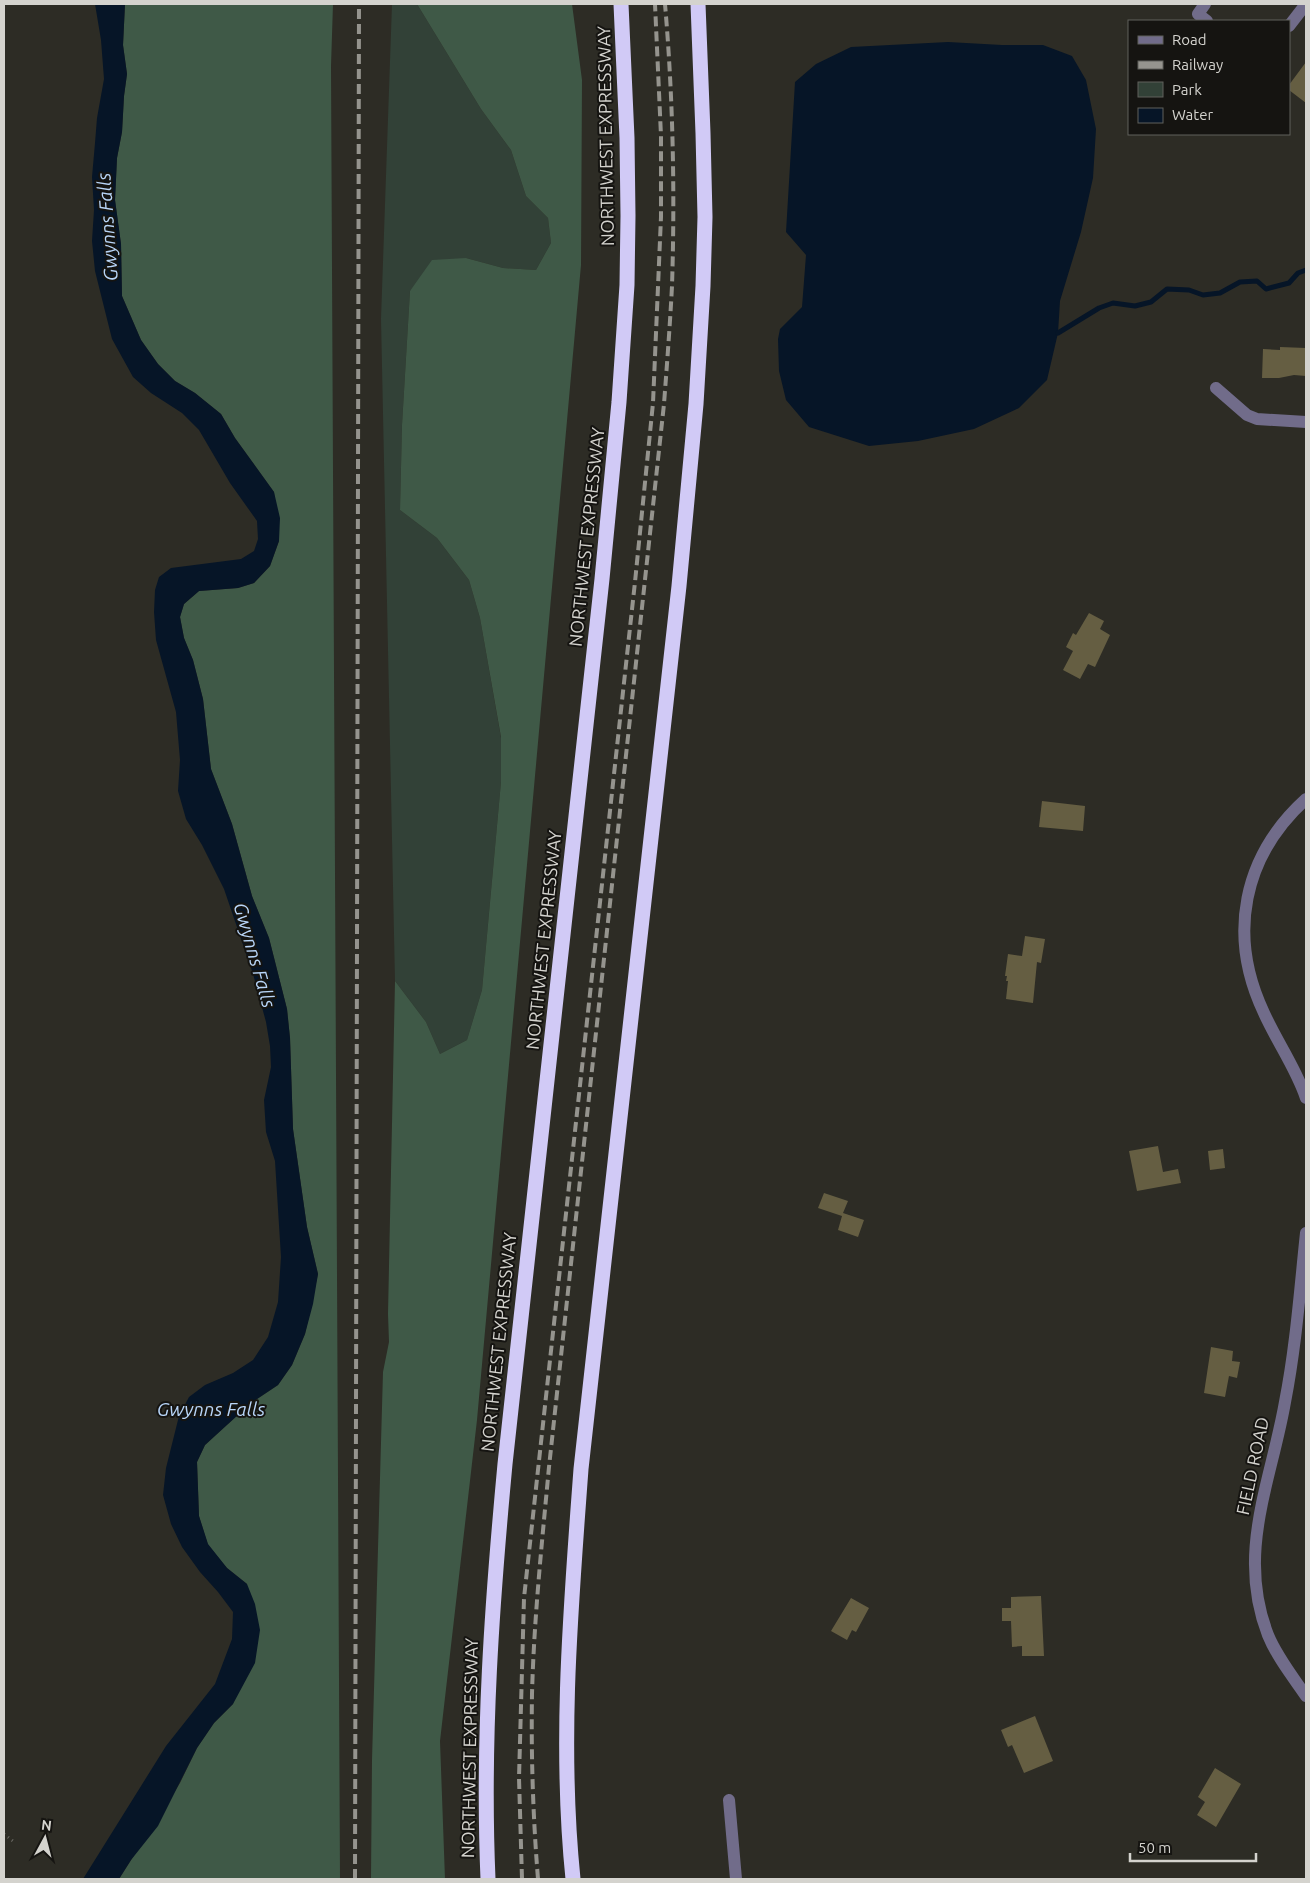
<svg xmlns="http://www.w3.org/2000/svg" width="1310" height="1883" font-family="Ubuntu,sans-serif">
<rect width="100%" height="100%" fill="#2d2c25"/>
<path fill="#324137" d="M392,4H417L481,109L511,150L526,196L548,218L551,243L536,270L503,268L466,258L410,291L402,425L400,510L437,538L469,580L480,618L501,738V782L482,990L467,1040L440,1054L426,1022L395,981L381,319Z"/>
<path fill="#3f5947" d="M125,4H333L331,66L340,1879H119L180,1783L197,1748L214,1723L233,1704L247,1584L227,1568L208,1545L199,1516L197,1462L205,1445L251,1403L278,1385L292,1365L305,1334L318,1274L307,1227L293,1129L290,1038L287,1009L269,938L252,896L232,824L211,769L203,699L193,660L184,638L180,617L184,604L199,591L238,588L254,583L270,566L279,541L274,492L235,438L221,414L195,393L175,381L158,364L141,340L122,296L121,244L115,200L117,158L122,132L124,96L127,74L123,45Z
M417,4H572L582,80L581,265L477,1420L440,1741L445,1879H371L372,1760L383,1372L389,1342L388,1314L395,981L426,1022L440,1054L467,1040L482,990L501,782V737L480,618L469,580L437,538L400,510L402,425L410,291L432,260L466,258L503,268L536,270L551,243L548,218L526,196L511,150L481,109Z"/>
<path fill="#061527" d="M95,4H125L123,45L127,74L124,96L122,132L117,158L115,200L121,244L122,296L141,340L158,364L175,381L195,393L221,414L235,438L274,492L280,518L279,541L270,566L254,583L238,588L199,591L184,604L180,617L184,638L193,660L203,699L211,769L232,824L252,896L269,938L287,1009L290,1038L293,1129L307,1227L318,1274L313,1304L305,1334L292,1365L278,1385L251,1403L205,1445L197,1462L199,1516L208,1544L227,1568L247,1584L255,1604L260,1630L255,1663L233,1704L214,1723L197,1748L158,1826L131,1860L119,1879H83L166,1746L215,1684L232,1639L233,1612L218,1592L200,1572L182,1547L171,1524L163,1495L166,1468L179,1416L189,1397L205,1385L233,1373L253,1360L268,1337L278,1302L281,1257L275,1161L266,1132L264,1100L271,1067L270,1046L266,1022L253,974L224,889L202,845L186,819L178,791L180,760L176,712L156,640L154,612L155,590L159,577L171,568L241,559L254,551L258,539L257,521L230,483L199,430L182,413L151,393L133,377L112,339L95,271L92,241L94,210L92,177L95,143L97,118L104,79L101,40Z
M948,42L1002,45H1043L1072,56L1086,80L1096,129L1093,178L1081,232L1060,301L1058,333L1047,380L1019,408L974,429L918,441L869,446L809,427L786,400L779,371L778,339L780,329L802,307L806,255L786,232L795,82L816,64L851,47Z"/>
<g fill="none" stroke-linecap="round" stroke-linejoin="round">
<path stroke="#061527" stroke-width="5" d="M1058,333L1099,308L1113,303L1135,306L1151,302L1167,289L1189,290L1203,295L1220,293L1240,282L1257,281L1266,289L1289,283L1298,273L1306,270"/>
</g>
<path fill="#655e42" d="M1306,62V103L1289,90V85Z
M1280,347L1306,348V376L1294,375L1279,378H1262L1263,349L1280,350Z
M1089,613L1104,621L1100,629L1110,635L1095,667L1088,664L1080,679L1063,670L1073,651L1066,647L1073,633L1076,635Z
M1042,801L1085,806L1083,831L1039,827Z
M1025,936L1045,939L1041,963L1037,962L1033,1003L1006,999L1008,981H1006L1007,976H1005L1008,954L1022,956Z
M1158,1146L1163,1172L1178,1169L1181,1183L1137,1191L1129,1151Z
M1223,1149L1225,1168L1210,1170L1208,1151Z
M824,1193L848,1201L843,1213L864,1220L858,1237L838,1230L842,1216L818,1208Z
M1211,1347L1233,1351L1232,1361L1240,1362L1237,1378L1229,1376L1225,1397L1204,1393Z
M1041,1596L1044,1656H1022V1646L1012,1647L1011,1621H1002V1608H1011V1597Z
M851,1598L869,1608L856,1632L852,1630L847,1640L831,1631Z
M1035,1716L1053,1761L1024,1773L1012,1745L1008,1747L1001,1730Z
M1215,1768L1241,1784L1216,1827L1197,1815L1205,1802L1198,1797Z"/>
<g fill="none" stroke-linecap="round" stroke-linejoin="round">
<path stroke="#6c6b65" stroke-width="3" stroke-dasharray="1 4" stroke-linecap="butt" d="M4,1834L13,1841"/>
<path stroke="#716c8a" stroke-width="12" d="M1205,4L1198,14L1207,21
M1289,26L1306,4
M1216,388L1247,415L1257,419L1306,422
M1306,799C1243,856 1227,935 1264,1013C1277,1042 1296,1068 1306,1098
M1306,1233C1300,1289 1296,1346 1285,1402C1271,1482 1236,1553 1268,1635C1277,1657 1293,1677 1306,1696
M729,1800L736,1879"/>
<path stroke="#d1caf6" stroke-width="15" d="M488,1879C482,1739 492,1603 505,1464L602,579L619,402L627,285L628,216L627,138L621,4
M573,1879C559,1742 571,1605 581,1469L679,586L696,404L703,286L705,217L703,133L698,4"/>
<path stroke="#95948e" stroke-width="4" stroke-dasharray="10 5" stroke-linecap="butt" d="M355,1879L359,4
M522,1879L519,1778L524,1598L635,582L653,403L661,217V136L655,4
M538,1879C533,1817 531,1756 532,1694C534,1618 542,1542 549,1467L664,404C667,364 670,325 672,286C675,192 673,97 665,4"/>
</g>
<g text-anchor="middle" stroke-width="4" stroke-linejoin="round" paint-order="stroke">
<g font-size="18" fill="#d4d3ce" stroke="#151411">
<text transform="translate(606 136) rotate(-91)" y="6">NORTHWEST EXPRESSWAY</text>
<text transform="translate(587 537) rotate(-84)" y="6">NORTHWEST EXPRESSWAY</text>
<text transform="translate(544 940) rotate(-84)" y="6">NORTHWEST EXPRESSWAY</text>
<text transform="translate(499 1342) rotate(-84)" y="6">NORTHWEST EXPRESSWAY</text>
<text transform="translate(1253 1466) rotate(-78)" y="6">FIELD ROAD</text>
<text transform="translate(470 1748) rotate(-89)" y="6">NORTHWEST EXPRESSWAY</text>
</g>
<g font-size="19" font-style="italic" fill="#b8d5f8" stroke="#151411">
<text transform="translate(107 227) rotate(-94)" y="7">Gwynns Falls</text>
<text transform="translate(255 955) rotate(74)" y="7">Gwynns Falls</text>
<text x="211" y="1416">Gwynns Falls</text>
</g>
</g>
<rect width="1310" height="1883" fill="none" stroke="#d4d3ce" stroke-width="10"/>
<rect x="1128" y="20" width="162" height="115" fill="#151411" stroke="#61605d"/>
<rect x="1138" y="36" width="25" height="8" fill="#716c8a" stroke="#61605d"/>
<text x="1172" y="45" font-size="15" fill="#d4d3ce">Road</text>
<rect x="1138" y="61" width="25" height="8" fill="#95948e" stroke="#61605d"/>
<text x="1172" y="70" font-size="15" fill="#d4d3ce">Railway</text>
<rect x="1138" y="82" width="25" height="15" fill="#324137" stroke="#61605d"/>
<text x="1172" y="95" font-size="15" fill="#d4d3ce">Park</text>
<rect x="1138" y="108" width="25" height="15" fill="#061527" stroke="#61605d"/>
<text x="1172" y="120" font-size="15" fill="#d4d3ce">Water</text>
<g transform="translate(45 1838) rotate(7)" stroke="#151411" stroke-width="4" paint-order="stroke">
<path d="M0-4L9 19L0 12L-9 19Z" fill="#d4d3ce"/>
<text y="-8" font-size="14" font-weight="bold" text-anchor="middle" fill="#d4d3ce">N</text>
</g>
<path d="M1130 1853v8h126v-8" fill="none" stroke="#d4d3ce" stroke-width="2.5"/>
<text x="1138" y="1853" font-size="15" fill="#d4d3ce" stroke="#151411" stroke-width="4" paint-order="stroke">50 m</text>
</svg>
